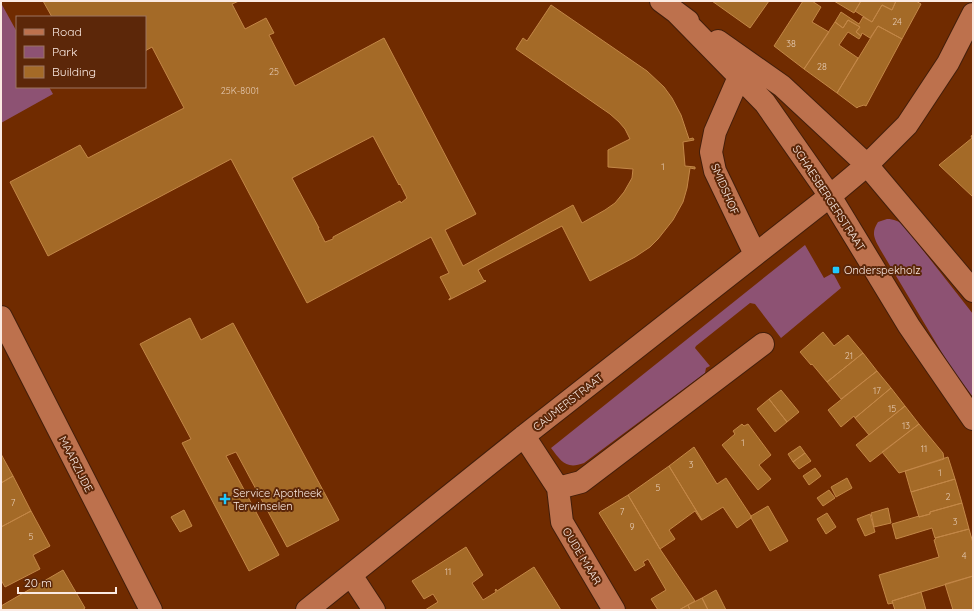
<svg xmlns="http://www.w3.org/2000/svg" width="974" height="611" font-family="Quicksand,sans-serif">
<rect width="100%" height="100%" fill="#702b00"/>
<path fill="#8d5273" d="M1,3L17,32V87H49L53,94L1,123Z
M887,219C894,219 899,221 904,226L973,314V397L951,368L880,249C874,238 871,233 878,222Z
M805,245L824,278L833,273L841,288L781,338L755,304L750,303L696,346L695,348L710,366L706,368L705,373L584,463C566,470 561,461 551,448Z"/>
<path fill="#a46a27" stroke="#c38747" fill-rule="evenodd" d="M43,1H239L232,4L245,29L266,18L274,33L269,35L295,86L384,38L476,214L445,230L463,266L573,205L582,223L605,210L615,203L624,192L632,178L633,169L608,167V150L630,139L625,129L619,122L610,114L516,49L523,38L527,41L551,5L647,71L664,87L672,98L681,115L689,139L693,138L694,140L683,142L685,166L695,167V169L690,168L687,188L683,202L673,220L658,239L650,247L635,257L590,281L562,226L478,270L484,281L485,280L486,281L449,300V299L451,298L440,277L449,273L431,237L307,303L231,159L48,256L10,182L80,145L88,158L184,108L152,47L145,51V17H52ZM373,136L399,185L400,184L407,198L401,203L400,201L333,237V239L325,242L318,228H319L292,178Z
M712,1H769L750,28Z
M803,1H812L821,7L812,22L829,32L804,69L774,46Z
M834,1H861L854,13Z
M861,1H896L892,10L882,5L872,22L855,11Z
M896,1H916L921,4L902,39L878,26L870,38L862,33L861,36L856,32L860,27L848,20L843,28L835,22L841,12L859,24L863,17L872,22L882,5L892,10Z
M848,20L860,27L856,32L861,36L859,39L848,32L839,45L858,58L837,93L804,69L835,22L843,28Z
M878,26L902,39L866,106L864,105L858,107L857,108L837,93Z
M973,135V197L939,165L972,138L971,136Z
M190,318L201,340L233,323L339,520L287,547L236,452L226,456L279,555L249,571L182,443L191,439L140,344Z
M823,332L834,346L848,335L863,353L827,382L812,364L811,365L800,352Z
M863,353L877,371L841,399L827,382Z
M877,371L891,388L855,418L854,416L841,427L828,410Z
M891,388L905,406L869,435L855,418Z
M781,390L799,412L787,422L769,399Z
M769,399L787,422L775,432L757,409Z
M905,406L919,424L870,462L856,445Z
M742,424L744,426L748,424L771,455L759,465L771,479L758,490L722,445L735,434L733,431Z
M919,424L943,453L944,459L899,473L882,452Z
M800,446L805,453L793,462L788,454Z
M694,447L717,484L726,478L751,516V518L737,528L723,507L702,520L669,466Z
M805,453L811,461L799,469L793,462Z
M1,454L13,476L1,483Z
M948,457L955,479L911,492L905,471Z
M669,466L702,520H701L695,511L669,530L675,539L660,549L628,495Z
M815,468L821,476L809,485L803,476Z
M13,476L31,511L1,527V483Z
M847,478L852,488L836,497L831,487Z
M955,479L962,503L930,512V514L919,517L911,492Z
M829,490L835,498L823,506L817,498Z
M628,495L660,549L695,601L679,610H658L651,599L666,590L648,559L643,562L645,565L635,571L599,513L600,512Z
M962,503L969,529L935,538L932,528L896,539L892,524L919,516V517L930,514V512Z
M768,506L788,541L770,551L751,518V516Z
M888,508L891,523L874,527L871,513Z
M184,510L192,526L180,532L171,517Z
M31,511L50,546L33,555L40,569L5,587L1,580V527Z
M827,513L836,527L826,534L817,519Z
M870,514L875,532L865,536L857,519Z
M969,529L973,543V576L892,601L893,603L888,604L879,575L939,557L934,540L936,539L935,538Z
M466,547L483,575L472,583L483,600L496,592L495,590L496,589L497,591L534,567L561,610H425L438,602L433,594L424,599L412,581Z
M63,570L85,608L82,610H1V606Z
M973,576V610H953L945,584Z
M716,590L726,610H708L702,598Z
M921,592L926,610H895L892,601Z
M702,598L708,610H690L688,605Z
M688,605L690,610H679Z"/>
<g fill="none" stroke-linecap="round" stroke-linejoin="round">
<g stroke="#431e0a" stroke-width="24">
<path id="minor" d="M661,1L688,21
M676,12L765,103L830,196L909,326L973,419
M718,41L782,86L867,165L973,291
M739,77L715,132L711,152L715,171L755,254
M1,317L151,610
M524,436L558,488L562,522L614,610
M558,488L581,482L763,344
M351,575L374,610
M307,610L524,436L830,196L867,165L907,125L948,63L973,14"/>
</g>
<use href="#minor" stroke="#bd714d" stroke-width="22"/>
</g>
<g fill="#20c9fd" stroke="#5c2709" stroke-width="1.5">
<rect x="832" y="266" width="8" height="8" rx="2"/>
<path d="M223 493h4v4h4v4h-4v4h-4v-4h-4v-4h4z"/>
</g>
<g text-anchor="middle" stroke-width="4" stroke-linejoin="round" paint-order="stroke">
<g font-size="9" fill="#e5cab3">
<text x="897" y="25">24</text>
<text x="791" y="47">38</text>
<text x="822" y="70">28</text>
<text x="274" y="75">25</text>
<text x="240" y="94">25K-8001</text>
<text x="663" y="170">1</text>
<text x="849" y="359">21</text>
<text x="877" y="394">17</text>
<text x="892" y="412">15</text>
<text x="906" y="429">13</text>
<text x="743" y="446">1</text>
<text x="924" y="452">11</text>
<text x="691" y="468">3</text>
<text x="940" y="476">1</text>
<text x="658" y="491">5</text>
<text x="948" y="500">2</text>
<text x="13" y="506">7</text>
<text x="622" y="515">7</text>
<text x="955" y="525">3</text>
<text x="632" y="530">9</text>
<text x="31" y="540">5</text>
<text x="964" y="559">4</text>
<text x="448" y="575">11</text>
</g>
<g font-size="11" fill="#fbeae2" stroke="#5c2709">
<text transform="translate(725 189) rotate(67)" y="4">SMIDSHOF</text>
<text transform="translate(829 198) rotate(57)" y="4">SCHAESBERGERSTRAAT</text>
<text transform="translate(568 402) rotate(-38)" y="4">CAUMERSTRAAT</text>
<text transform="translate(76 464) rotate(63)" y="4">MAARZIJDE</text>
<text transform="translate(582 556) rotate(59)" y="4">OUDE MAAR</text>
</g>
<g font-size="11" fill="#fbeae2" stroke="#5c2709" text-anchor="start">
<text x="844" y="274">Onderspekholz</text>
<text x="233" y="497">Service Apotheek<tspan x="233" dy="13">Terwinselen</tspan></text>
</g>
</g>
<rect width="974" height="611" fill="none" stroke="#fbeae2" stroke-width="4"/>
<rect x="16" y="16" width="130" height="72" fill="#5c2709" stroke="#9c7560"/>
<rect x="24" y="29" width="20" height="6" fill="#bd714d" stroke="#9c7560"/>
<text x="52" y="36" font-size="12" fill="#fbeae2">Road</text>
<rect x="24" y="46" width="20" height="12" fill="#8d5273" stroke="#9c7560"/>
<text x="52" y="56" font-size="12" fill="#fbeae2">Park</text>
<rect x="24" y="66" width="20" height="12" fill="#a46a27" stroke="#9c7560"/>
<text x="52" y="76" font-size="12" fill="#fbeae2">Building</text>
<path d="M18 587v6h98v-6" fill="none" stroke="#fbeae2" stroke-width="2"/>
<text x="24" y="587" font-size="12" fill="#fbeae2" stroke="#5c2709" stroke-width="3" paint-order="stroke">20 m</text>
</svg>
